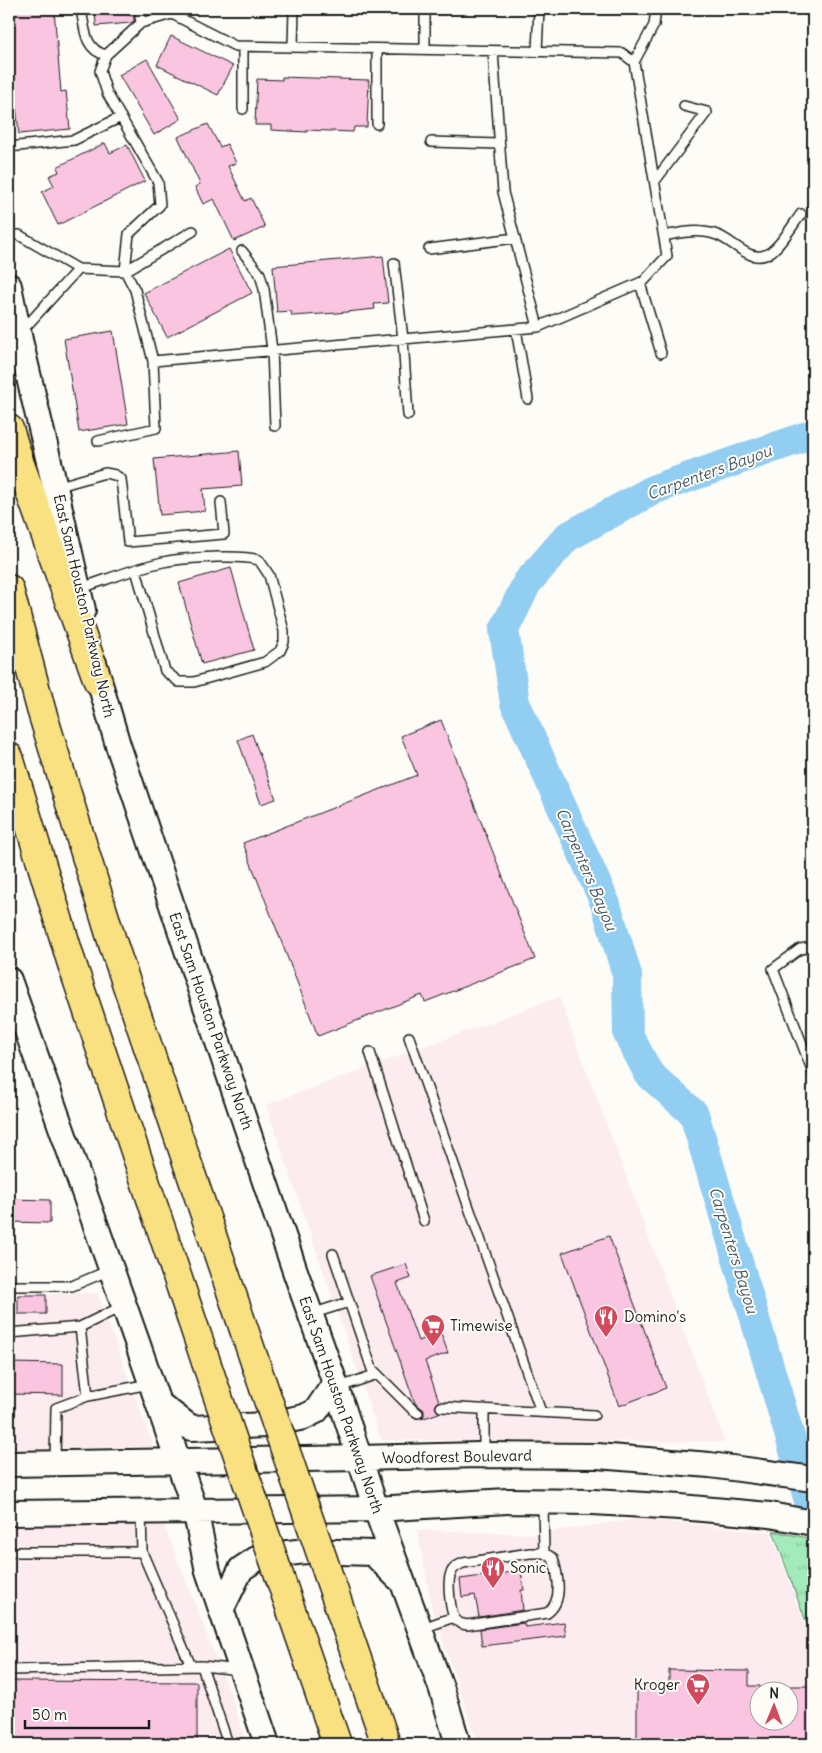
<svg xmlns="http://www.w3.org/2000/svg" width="822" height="1753" font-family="Delius,sans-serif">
<defs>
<pattern id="grass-tufts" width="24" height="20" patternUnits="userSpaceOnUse" patternTransform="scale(1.25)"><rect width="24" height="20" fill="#a3ecba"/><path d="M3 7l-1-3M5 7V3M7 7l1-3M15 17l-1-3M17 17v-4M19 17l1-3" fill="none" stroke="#8cca9f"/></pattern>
</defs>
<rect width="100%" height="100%" fill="#fdfcf7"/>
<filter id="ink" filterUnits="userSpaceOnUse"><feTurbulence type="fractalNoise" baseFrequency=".02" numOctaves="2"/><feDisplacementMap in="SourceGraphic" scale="10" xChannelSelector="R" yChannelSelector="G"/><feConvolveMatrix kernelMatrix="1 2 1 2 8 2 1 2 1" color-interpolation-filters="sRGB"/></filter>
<g filter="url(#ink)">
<path fill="#fcecf0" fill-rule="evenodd" d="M559,997L725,1442L381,1440L266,1105Z
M97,1293L154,1447L9,1449V1295Z
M637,1519L771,1532L813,1646V1744H478L433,1613L417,1530L532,1534ZM760,1690H790V1720H760Z
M9,1522H163L234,1704L246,1744H9Z"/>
<path fill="url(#grass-tufts)" stroke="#60846b" d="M773,1531L813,1539V1641Z"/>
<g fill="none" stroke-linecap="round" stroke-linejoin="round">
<path stroke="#92cdf2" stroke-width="30" d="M813,434L655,489L567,537L527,583L504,630L515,703L606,905L627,975L628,1034L649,1074L694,1114L813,1514"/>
</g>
<path fill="#fac5e1" stroke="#1c1c1c" d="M9,9H54L61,92L66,91L70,129L19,134L9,38Z
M95,9H117L134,17V21L131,23L96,26Z
M171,36L233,66L218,95L157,65Z
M147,59L181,119L154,135L119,75Z
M282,77L369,80L367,127H354L353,132L307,130V132L271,130V125H255L257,79L282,80Z
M208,124L220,147L227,144L236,163L228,166L245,201L251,198L265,227L234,241L214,199L203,204L195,187L200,184L178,137Z
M105,143L110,153L127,145L145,181L58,225L42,192L54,186L49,176L59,172L57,167Z
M229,249L252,293L167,337L144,293Z
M383,256L388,303L374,304L375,309L337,313L292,316L291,311L277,312L273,266Z
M113,331L128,424L79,432L64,339Z
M239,451L242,486L203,489L205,511L160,515L154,459Z
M231,568L254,650L202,664L179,583Z
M441,720L535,959L425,1002L422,995L318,1036L243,843L417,775L401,736Z
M252,734L276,799L261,804L238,740Z
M9,1199L50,1200V1223L9,1222Z
M609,1236L666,1388L619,1406L562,1253Z
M406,1264L411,1278L397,1283L418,1341L441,1333L448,1353L425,1361L439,1401L435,1407L439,1413L421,1419L424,1416V1410L415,1403L370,1276Z
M18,1295H46V1314H18Z
M9,1363L63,1364V1395L9,1394Z
M521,1571L524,1590H521L523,1610L479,1617L475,1595L462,1597L460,1579Z
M564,1622L566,1636L482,1646L480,1629L524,1623L525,1627Z
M669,1670L749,1671V1686H760V1720H790V1686H813V1744H637V1685H669Z
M9,1681L197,1682V1744H9Z"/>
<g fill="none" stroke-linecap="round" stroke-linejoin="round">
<g stroke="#1c1c1c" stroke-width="12">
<path id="lane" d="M81,9C85,28 84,50 106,55
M139,9L141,23
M425,9V49
M172,14L235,46L622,53L634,62L667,256L644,281L538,327L153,361L135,290L125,271L129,234L160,205L158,182L107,93L100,71L106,55L141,23Z
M293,47L294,9
M493,51L503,192L538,327
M537,51L539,9
M634,62L654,25L656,9
M243,109V46
M377,124V49
M431,142L499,144
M9,147L74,140L121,117
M655,181L707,112L684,106
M9,235H19L78,269L125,271L193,231
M664,236C682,232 700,229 717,235C736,242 752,267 772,251C782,243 793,225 801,214
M429,249L515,238
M242,251L260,274L264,289L272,350L275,426
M394,263L403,339L408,415
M640,283L661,353
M516,329L528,399
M21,332L78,269
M98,441L156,428L153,361
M56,487L105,473L115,475L121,479L128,542L224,534L221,502
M78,589C106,580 135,568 163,562C181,558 199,558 217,557C232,557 245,556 259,560L269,575L284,631V642L280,651L265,662L194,682H179L165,671L136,570
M813,947L800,949L773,969L813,1072
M409,1037L541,1412
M370,1052L424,1221
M333,1254L372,1369L413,1410L418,1413
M9,1286H72L110,1270
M311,1314L349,1302
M80,1327L88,1396
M9,1333L80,1327L123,1306
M337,1388L377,1374
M441,1407L594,1415
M484,1409V1454
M55,1463L56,1408L88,1396L149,1384
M543,1502L544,1553
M141,1511L142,1552L191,1666
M9,1552H142
M530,1553H544L553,1558C558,1575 564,1601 547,1613L467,1625C463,1624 459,1624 456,1620C450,1614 447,1581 451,1573C453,1568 458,1565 463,1563Z
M420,1629L454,1617
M202,1666L228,1744
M9,1670L202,1666L241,1670"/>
</g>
<g stroke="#1c1c1c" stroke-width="28">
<path id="secondary" d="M9,286L20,340L55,487L83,610
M94,663L118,745L295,1271L335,1383L376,1509L442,1690L458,1744
M9,980L137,1342L195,1510L208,1571L267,1744
M158,1403L191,1428L266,1425L304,1417L316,1411L335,1383
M9,1464L359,1458L479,1455L597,1456L710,1465L813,1479
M9,1513L376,1509L507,1501L593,1502L680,1507L770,1515L813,1523
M221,1610L241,1569L261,1556L306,1551L373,1553L397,1577"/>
</g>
<g stroke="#1c1c1c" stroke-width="31">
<path id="highway" d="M9,429L20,464L98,681
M9,589L41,709L113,944L255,1362
M9,757L71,961L206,1362
M341,1612L386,1744
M292,1613L337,1744"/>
</g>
<use href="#lane" stroke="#fdfcf7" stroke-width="9"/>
<use href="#secondary" stroke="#fdfcf7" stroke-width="24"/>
<use href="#highway" stroke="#f9e181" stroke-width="28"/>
<g stroke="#1c1c1c" stroke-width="31" stroke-linecap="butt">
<path id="highway-bridge" d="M206,1362L292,1613
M255,1362L341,1612"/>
</g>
<use href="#highway-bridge" stroke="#f9e181" stroke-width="28"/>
</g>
</g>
<defs>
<g id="restaurant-pin" transform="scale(1.25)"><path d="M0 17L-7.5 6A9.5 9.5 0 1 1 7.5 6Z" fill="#d1495b" stroke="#fdfcf7"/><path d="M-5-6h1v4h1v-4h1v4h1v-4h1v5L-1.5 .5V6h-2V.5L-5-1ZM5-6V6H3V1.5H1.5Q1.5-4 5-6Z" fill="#fff"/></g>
<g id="supermarket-pin" transform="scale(1.25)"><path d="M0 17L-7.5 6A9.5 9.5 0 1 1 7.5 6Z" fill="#d1495b" stroke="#fdfcf7"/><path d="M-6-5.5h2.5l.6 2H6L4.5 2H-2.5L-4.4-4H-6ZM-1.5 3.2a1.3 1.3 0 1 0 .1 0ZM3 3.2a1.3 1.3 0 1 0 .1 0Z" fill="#fff"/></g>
</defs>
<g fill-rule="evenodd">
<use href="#restaurant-pin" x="606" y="1317"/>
<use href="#supermarket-pin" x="433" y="1326"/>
<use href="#restaurant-pin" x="493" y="1568"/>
<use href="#supermarket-pin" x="698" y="1685"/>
</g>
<g text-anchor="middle" stroke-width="4" stroke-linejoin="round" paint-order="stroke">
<g font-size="15" fill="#1c1c1c" stroke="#fdfcf7">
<text transform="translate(84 606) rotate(77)" y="5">East Sam Houston Parkway North</text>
<text transform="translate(211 1021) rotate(71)" y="5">East Sam Houston Parkway North</text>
<text transform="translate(341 1405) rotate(71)" y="5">East Sam Houston Parkway North</text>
<text transform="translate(457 1457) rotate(-1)" y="5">Woodforest Boulevard</text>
</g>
<g font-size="15" fill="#1c1c1c" stroke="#fdfcf7" text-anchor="start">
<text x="624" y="1322">Domino's</text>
<text x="450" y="1331">Timewise</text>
<text x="510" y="1573">Sonic</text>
<text x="680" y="1690" text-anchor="end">Kroger</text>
</g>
<g font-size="16" font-style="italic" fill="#455a67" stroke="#fdfcf7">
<text transform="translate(709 472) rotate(-20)" y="6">Carpenters Bayou</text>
<text transform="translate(587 869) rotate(67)" y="6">Carpenters Bayou</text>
<text transform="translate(734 1250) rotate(73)" y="6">Carpenters Bayou</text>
</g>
</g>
<rect width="822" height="1753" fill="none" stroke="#fdfcf7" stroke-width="30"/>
<rect x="15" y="15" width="792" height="1723" fill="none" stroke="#1c1c1c" stroke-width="2" filter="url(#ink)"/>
<g transform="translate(774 1706) rotate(1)"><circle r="24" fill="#fdfcf7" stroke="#a3a29f"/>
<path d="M0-4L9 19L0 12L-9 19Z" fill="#d1495b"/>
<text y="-8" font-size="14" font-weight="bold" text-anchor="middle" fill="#1c1c1c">N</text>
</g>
<path d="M25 1720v8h124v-8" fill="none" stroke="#1c1c1c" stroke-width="2.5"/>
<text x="32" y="1720" font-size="15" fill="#1c1c1c" stroke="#fdfcf7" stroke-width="4" paint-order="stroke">50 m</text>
</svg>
